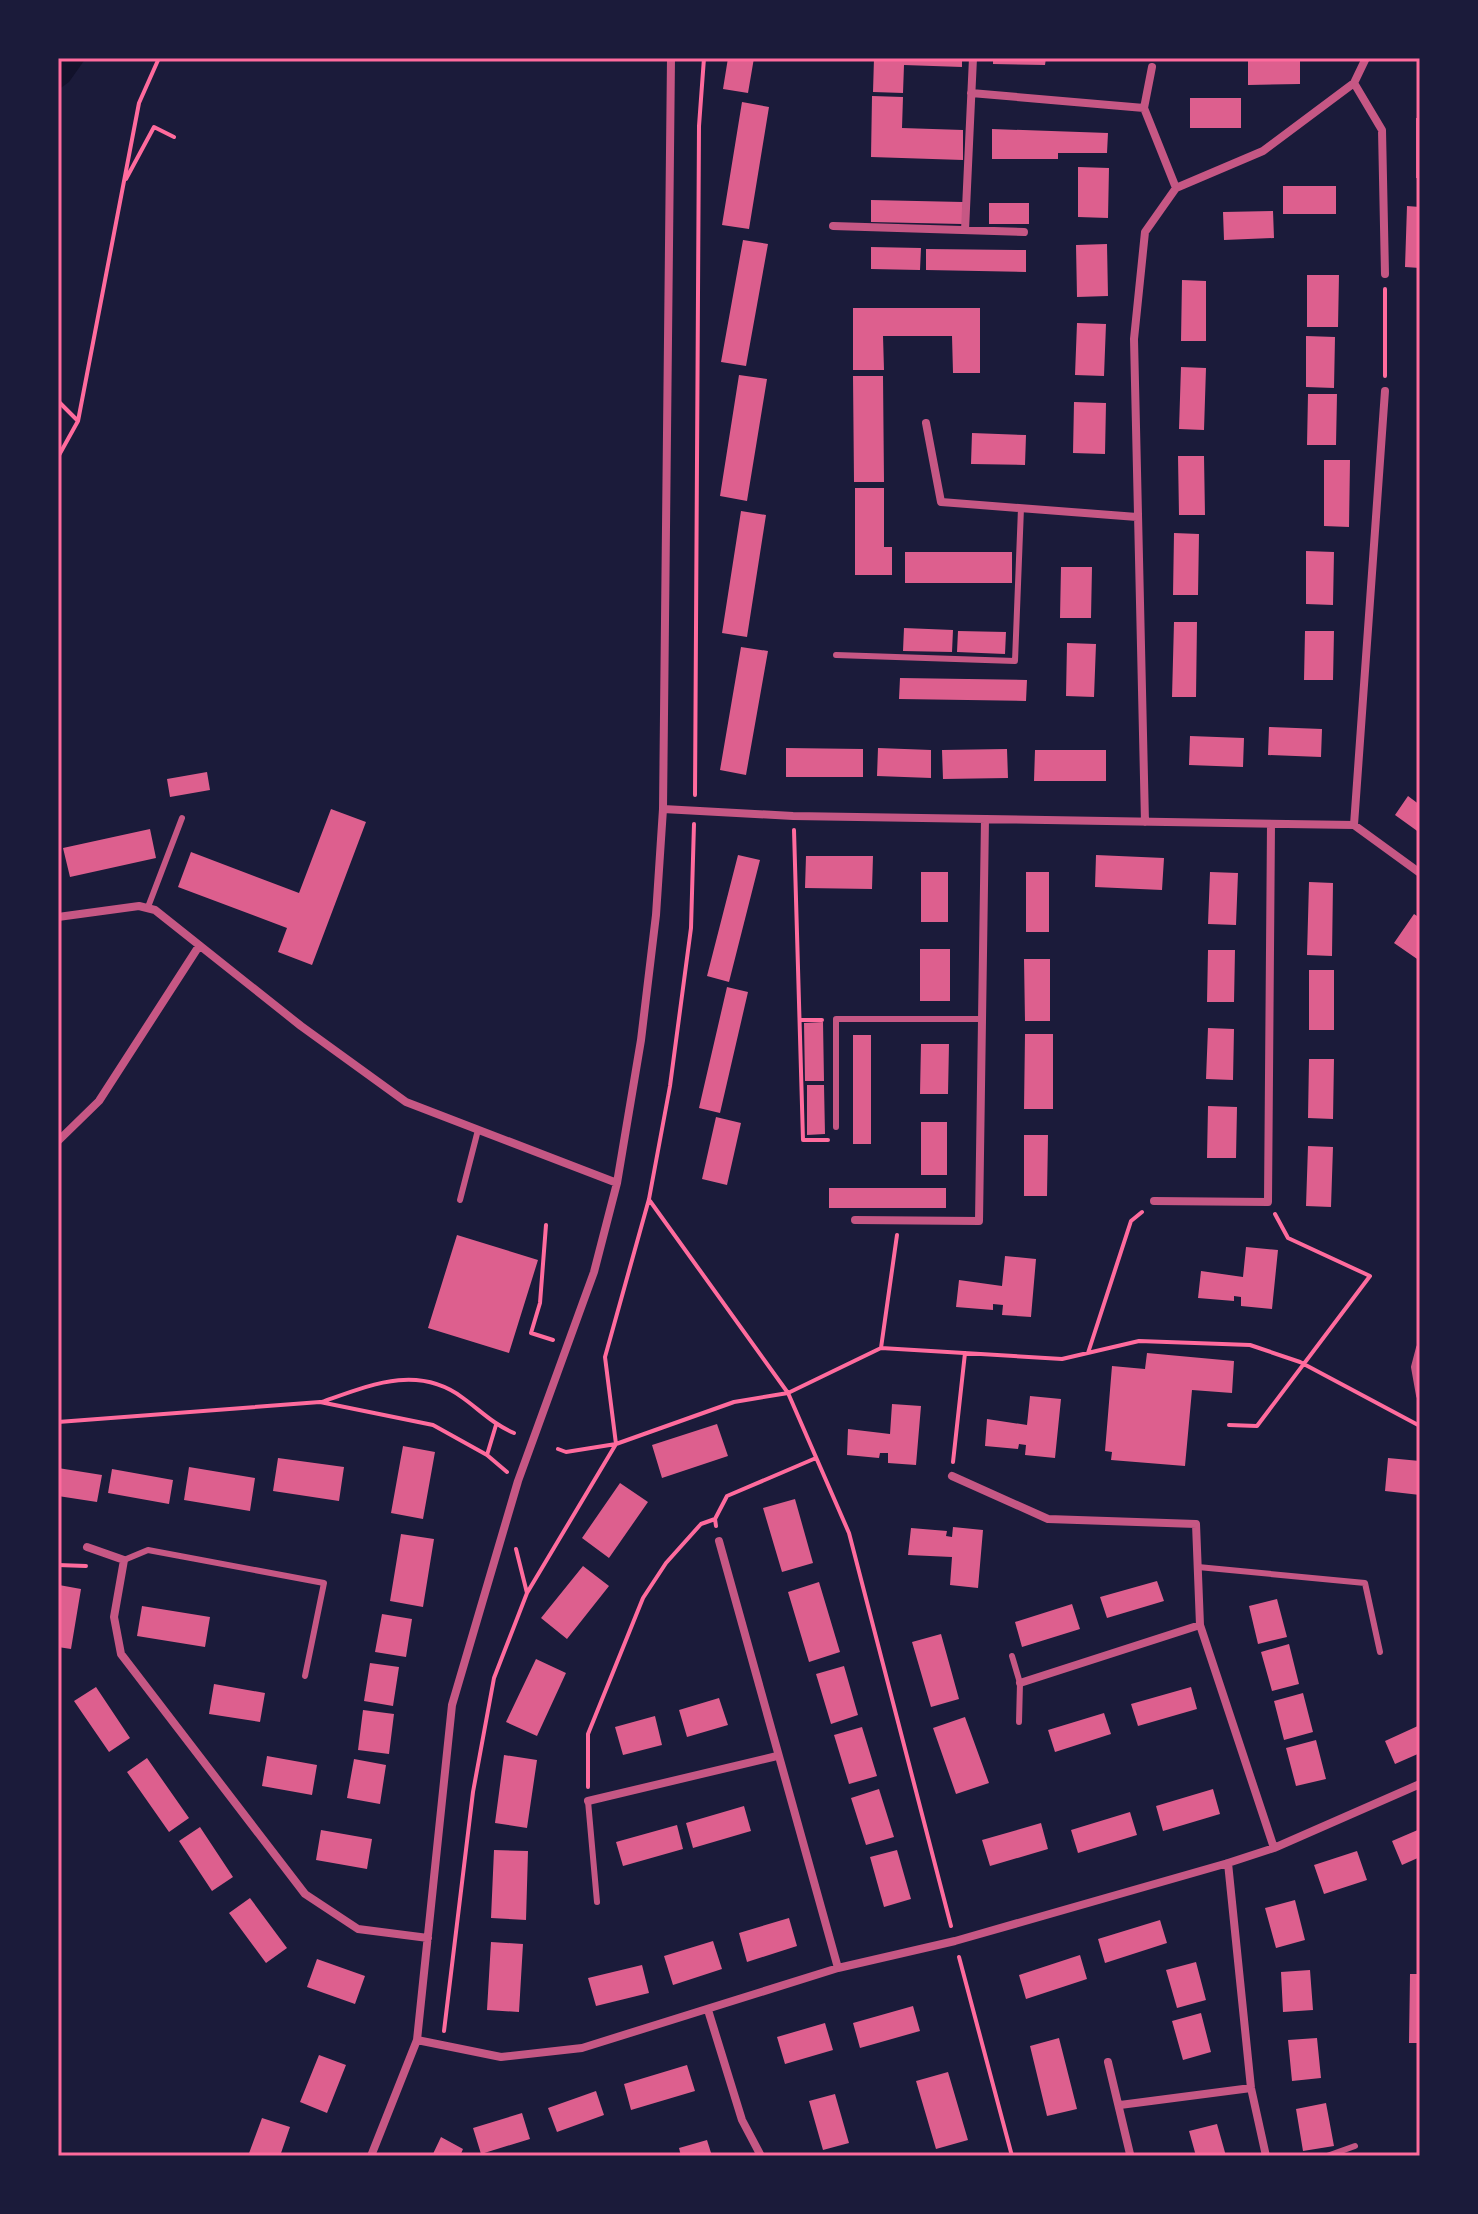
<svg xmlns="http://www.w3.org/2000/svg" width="1478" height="2214" font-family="'Crimson Pro',serif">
<rect width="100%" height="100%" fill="#1b1b3a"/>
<path fill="#12122b" d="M58,58H86L69,82L58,90Z"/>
<path fill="#dd5f8e" d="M728,58H754L748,93L723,89Z
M874,58H962V67L904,65L903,93L873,92Z
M993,58H1046L1045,65L993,64Z
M1248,58H1300V84L1248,85Z
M872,96L903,97L902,128L963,130V160L871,157Z
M1190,98H1241V128H1190Z
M742,102L769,107L749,229L722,225Z
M1416,118H1420V178H1416Z
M992,129L1108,133L1107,153H1058V159H992Z
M1078,167L1109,168L1108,218L1078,217Z
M1283,186H1336V214H1283Z
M871,200L963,202L962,224L871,222Z
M989,203H1029V224H989Z
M1407,206L1420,207V268L1405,267Z
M1273,211L1274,238L1224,240L1223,212Z
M743,240L768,244L746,366L721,362Z
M1107,244L1108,296L1077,297L1076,245Z
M871,247L921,248L920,270L871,269Z
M926,249L1026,250V272L926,270Z
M1307,275H1339L1338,327H1307Z
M1182,280L1206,281V341H1181Z
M853,308H980V373H953L952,336H883L884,370H853Z
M1077,323L1106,324L1104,376L1075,375Z
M1306,336L1335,337L1334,388L1306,387Z
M1181,367L1206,368L1204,430L1179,429Z
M739,375L767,379L747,501L720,496Z
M853,376H883L884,482H854Z
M1308,394H1337L1336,445H1307Z
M1074,402L1106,403L1105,454L1073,453Z
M972,433L1026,435L1025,465L971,464Z
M1178,456H1204L1205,515H1179Z
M1324,460H1350L1349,527L1324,526Z
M855,488H884V547H892V575H855Z
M741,511L766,515L747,637L722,633Z
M1174,533L1199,534L1198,595H1173Z
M1306,551L1334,552L1333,605L1306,604Z
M905,552H1012V583H905Z
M1061,567H1092L1091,618H1060Z
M1174,622H1197L1196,697H1172Z
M904,628L953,630L952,652L903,651Z
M958,631L1006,632L1005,654L957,652Z
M1305,631H1334L1333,680H1304Z
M1067,643L1096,644L1094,697L1066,696Z
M741,647L768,651L746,775L720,770Z
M900,678L1027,680L1026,701L899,699Z
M1269,727L1322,729L1321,757L1268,755Z
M1190,736L1244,738L1243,767L1189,765Z
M786,748L863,749V777H786Z
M878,748L931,750V778L877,776Z
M1007,749L1008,778L943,779L942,750Z
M1035,750H1106V781H1034Z
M207,772L210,790L170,797L167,779Z
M1408,796L1420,805V833L1395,815Z
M331,809L366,822L312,965L278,952L287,928L178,887L191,852L299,893Z
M150,829L156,858L70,877L63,848Z
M738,855L760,860L729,982L707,976Z
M1096,855L1164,858L1162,890L1095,887Z
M806,856H873L872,889L805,888Z
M921,872H948V922H921Z
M1026,872H1049V932H1026Z
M1210,872L1238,873L1236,925L1208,924Z
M1309,882L1333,883L1332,956L1307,955Z
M1414,914L1420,918V961L1394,943Z
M920,949H950V1001H920Z
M1208,950H1235L1234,1002H1207Z
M1024,959H1050V1021H1025Z
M1309,970H1334V1030H1309Z
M727,987L748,992L720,1113L699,1108Z
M823,1022L824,1081H805L804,1023Z
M1208,1028L1234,1029L1233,1080L1206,1079Z
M1025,1034H1053V1109H1024Z
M853,1035H871V1144H853Z
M921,1044H949L948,1094H920Z
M1309,1059H1334L1333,1119L1308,1118Z
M807,1085H824L825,1134L807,1135Z
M1208,1106L1237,1107L1236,1158H1207Z
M716,1117L741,1123L727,1185L702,1179Z
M921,1122H947V1175H921Z
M1024,1135H1048L1047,1196H1024Z
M1308,1146L1333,1147L1331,1207L1306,1206Z
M829,1188H946V1208H829Z
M457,1235L538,1260L509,1353L428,1328Z
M1246,1247L1278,1250L1272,1309L1241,1306V1297L1234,1296V1301L1198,1298L1201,1271L1243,1277Z
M1005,1256L1036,1259L1031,1317L1002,1315L1003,1305L993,1304V1310L956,1307L959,1280L1002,1286Z
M1147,1353L1234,1361L1232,1393L1192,1390L1185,1466L1111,1460L1112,1452L1105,1451L1112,1366L1145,1369Z
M1030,1396L1061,1399L1055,1458L1025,1455L1026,1445L1019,1444L1018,1449L985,1446L987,1419L1027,1425Z
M892,1404L921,1406L916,1465L888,1463V1453H880L879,1458L847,1455L848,1429L890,1434Z
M717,1424L728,1456L662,1478L652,1445Z
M403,1446L435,1452L423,1519L391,1513Z
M278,1458L344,1467L339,1501L273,1491Z
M1388,1458L1420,1461V1495L1385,1491Z
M189,1467L255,1478L250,1511L184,1500Z
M58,1468L102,1475L97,1502L58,1496Z
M112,1469L173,1480L169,1504L108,1493Z
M620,1483L648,1502L609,1558L582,1538Z
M795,1499L813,1563L782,1572L763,1508Z
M953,1527L983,1530L978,1588L950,1585L952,1557L908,1555L911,1528L947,1531L946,1536L952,1537Z
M401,1534L434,1539L423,1607L390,1601Z
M583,1566L609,1586L567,1639L541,1618Z
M1157,1581L1164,1601L1107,1618L1100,1597Z
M819,1582L840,1652L809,1662L788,1592Z
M59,1585L81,1589L71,1649L58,1647Z
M1277,1599L1287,1637L1258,1644L1249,1606Z
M1072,1604L1080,1629L1022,1647L1015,1622Z
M142,1606L210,1617L205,1647L137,1636Z
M382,1614L412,1619L406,1657L375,1652Z
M941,1634L959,1699L931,1707L912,1642Z
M1289,1644L1299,1684L1272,1691L1261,1652Z
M536,1659L566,1673L537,1736L506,1722Z
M370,1663L399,1667L393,1706L364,1701Z
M844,1666L858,1715L831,1724L816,1674Z
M214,1684L265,1693L260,1722L209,1714Z
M96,1687L130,1738L109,1752L74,1701Z
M1191,1687L1197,1709L1138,1726L1131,1704Z
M1303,1693L1313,1732L1284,1740L1274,1701Z
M719,1698L728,1725L687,1737L679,1710Z
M363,1710L394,1714L389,1754L358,1750Z
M1104,1713L1111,1734L1055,1752L1048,1730Z
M655,1716L662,1745L623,1755L615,1727Z
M965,1717L989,1783L956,1794L933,1728Z
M1420,1725V1753L1395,1764L1385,1741Z
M862,1727L877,1776L849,1784L834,1735Z
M1316,1740L1326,1779L1296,1786L1286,1748Z
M504,1755L537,1760L527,1828L495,1823Z
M267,1756L317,1765L312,1795L262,1786Z
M147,1758L189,1818L169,1832L127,1772Z
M354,1759L386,1765L380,1804L347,1798Z
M879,1789L894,1837L866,1845L851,1798Z
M1213,1789L1220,1814L1163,1831L1156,1806Z
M744,1806L751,1831L693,1848L686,1823Z
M1130,1812L1137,1835L1078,1853L1071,1830Z
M1041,1823L1048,1849L990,1866L982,1840Z
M677,1825L683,1849L623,1866L616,1842Z
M200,1827L233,1877L212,1891L179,1841Z
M1420,1829V1857L1402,1865L1392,1841Z
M321,1830L372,1839L367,1869L316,1860Z
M494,1850L528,1851L526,1920L491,1918Z
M897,1850L911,1899L884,1907L870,1857Z
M1357,1851L1367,1880L1324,1894L1314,1865Z
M250,1898L287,1948L266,1963L229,1913Z
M1295,1900L1305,1940L1276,1948L1265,1908Z
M789,1918L797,1946L747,1962L739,1933Z
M1160,1920L1167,1943L1105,1963L1098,1939Z
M713,1941L722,1969L673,1985L664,1956Z
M491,1942L523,1944L519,2012L487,2010Z
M1080,1955L1087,1979L1026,1999L1019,1975Z
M317,1959L365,1976L355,2004L307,1987Z
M1196,1962L1206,2000L1177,2008L1166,1970Z
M642,1965L649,1993L596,2006L588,1978Z
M1310,1970L1313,2010L1283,2012L1281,1972Z
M1410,1974H1420V2043H1409Z
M913,2006L920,2031L860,2048L853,2023Z
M1201,2013L1211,2052L1183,2060L1172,2021Z
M825,2023L833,2050L785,2064L777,2037Z
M1059,2038L1077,2109L1047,2116L1030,2046Z
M1317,2038L1321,2078L1292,2081L1288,2040Z
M319,2055L346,2065L327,2113L300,2102Z
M687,2065L695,2091L631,2110L624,2084Z
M948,2072L968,2140L936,2149L916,2081Z
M596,2091L604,2115L557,2132L548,2108Z
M835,2094L849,2143L823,2150L809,2101Z
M1326,2103L1334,2146L1303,2151L1296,2109Z
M522,2113L530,2139L481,2154L473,2128Z
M262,2118L290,2127L280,2156H248Z
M1217,2124L1226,2156H1196L1189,2131Z
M441,2137L463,2149L460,2156H432Z
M707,2140L712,2156H681L679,2148Z"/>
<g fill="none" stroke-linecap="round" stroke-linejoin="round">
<path stroke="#ff6b9d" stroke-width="4" d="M126,179L154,127L174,137
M1385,289V376
M58,401L78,421L139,103L159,58
M58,457L78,421
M695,795L699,126L704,58
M794,830L803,1140H828
M800,1020H822
M650,1201L788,1393L849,1533L951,1926
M546,1225L540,1303L531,1333L553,1340
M881,1348L897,1235
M1088,1353L1131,1221L1142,1212
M322,1402C370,1385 418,1364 463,1398C481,1411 493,1424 514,1433
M58,1422L320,1402L433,1425L487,1455L507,1472
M1229,1425L1257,1426L1370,1276L1288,1238L1275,1214
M558,1449L566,1452L616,1444L605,1357L649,1199L670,1086L691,928L694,824
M487,1455L496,1425
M953,1462L965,1353
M715,1519L727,1496L816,1458
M516,1549L527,1593
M58,1565L86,1566
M588,1787V1734L643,1598L666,1563L701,1524L715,1519L716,1526
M959,1957L1012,2156
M444,2031L473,1792L494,1678L527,1593L616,1444L734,1402L788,1393L881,1348L1062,1359L1139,1341L1250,1345L1300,1362L1420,1426"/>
<path stroke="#c65784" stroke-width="6" d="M836,655L1015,661L1021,508
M148,907L182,818
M836,1127V1019H981
M460,1200L478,1130
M124,1560L148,1550L324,1583L305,1676
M1198,1567L1365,1583L1380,1652
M1012,1656L1020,1683L1019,1722
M588,1801L597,1902
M1327,2156L1355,2146"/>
<path stroke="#c65784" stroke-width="8" d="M1354,83L1382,130L1385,274
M971,93L1144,108L1176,188
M1144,108L1152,67
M833,226L1024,232
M965,230L973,58
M926,423L941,502L1137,517
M663,809L793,816L1354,825L1420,873
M1145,822L1134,339L1145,232L1176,188L1263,151L1354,83L1366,58
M1354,825L1385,391
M58,917L139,906L155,910L301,1026L406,1102L617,1183
M58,1141L99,1101L199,946
M1154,1201L1268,1202L1271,824
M855,1220L979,1221L985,819
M1420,1348L1415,1367L1420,1395
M952,1476L1048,1519L1196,1524L1200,1625L1274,1848
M719,1541L838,1968
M87,1547L124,1560L114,1617L121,1654L305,1894L358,1929L428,1938
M1020,1683L1200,1625
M588,1801L777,1756
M1228,1863L1251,2088L1266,2156
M708,2010L742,2120L761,2156
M417,2040L501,2057L582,2048L838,1968L955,1941L1228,1863L1274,1848L1420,1784
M1108,2062L1130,2154
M1120,2105L1251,2088
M371,2156L417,2040L452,1705L518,1481L594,1272L617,1183L641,1040L656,915L663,809L671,58"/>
</g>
<rect width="1478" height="2214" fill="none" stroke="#1b1b3a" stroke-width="120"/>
<rect x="60" y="60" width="1358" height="2094" fill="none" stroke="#ff6b9d" stroke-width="3"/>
</svg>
